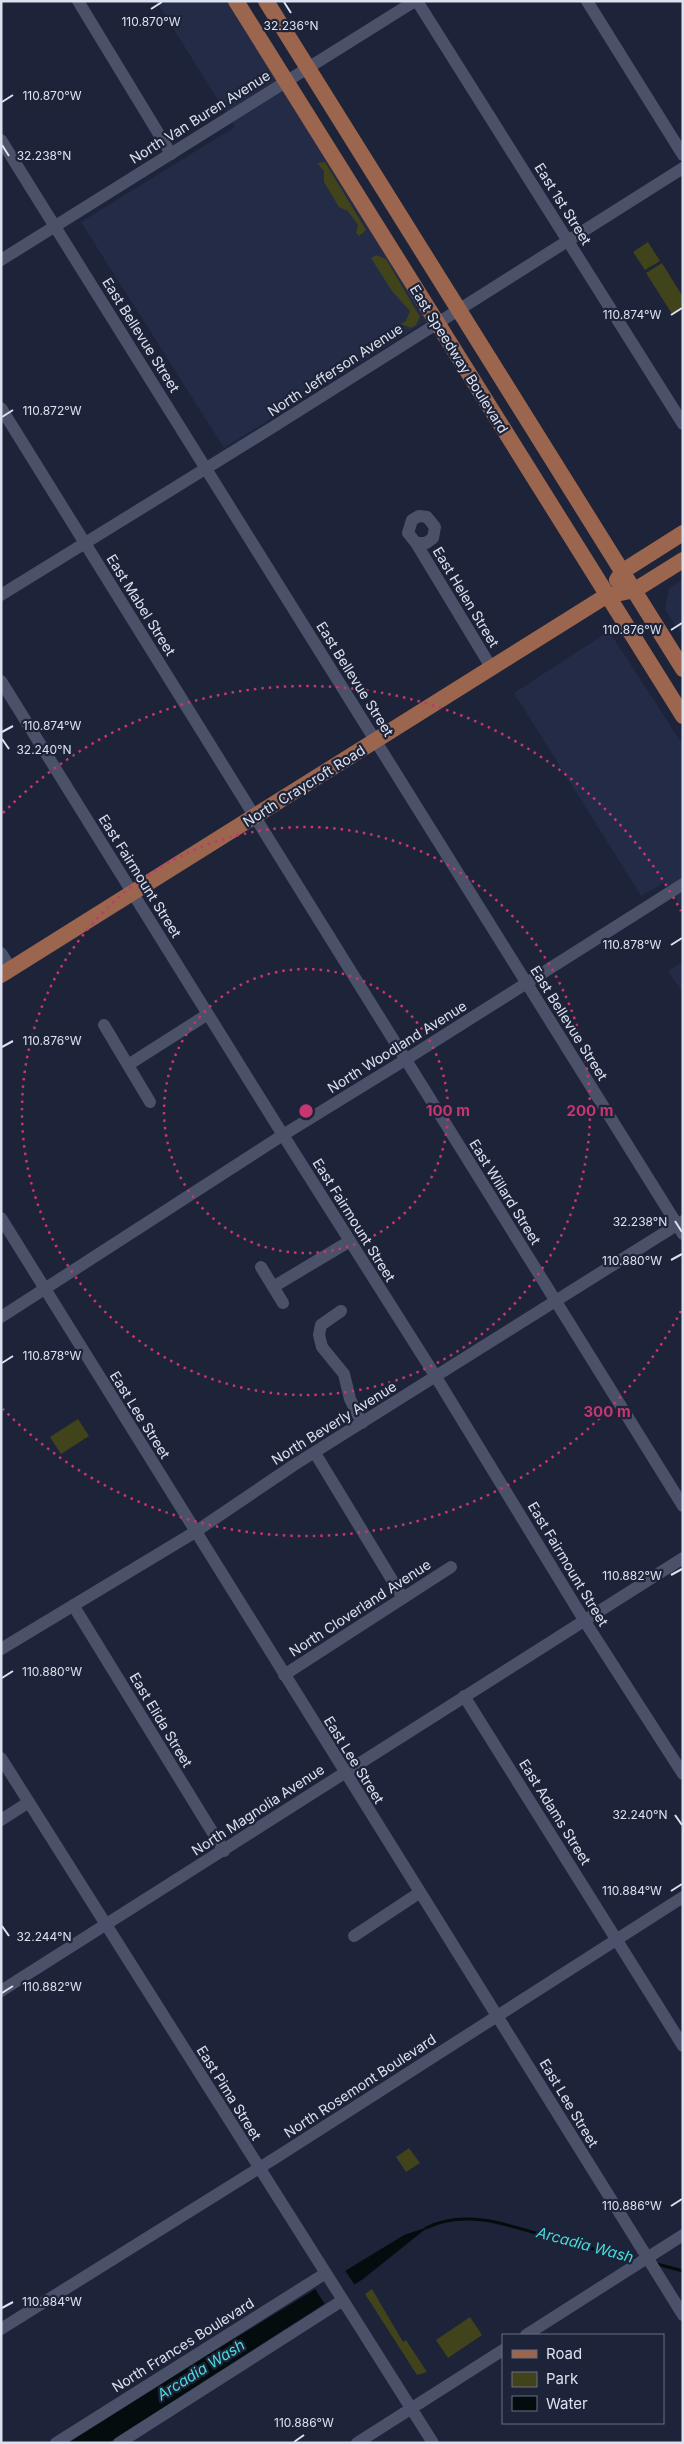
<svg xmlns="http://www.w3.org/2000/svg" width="684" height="2444" font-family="Inter,sans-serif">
<rect width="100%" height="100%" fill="#1d2338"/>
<path fill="#242b46" d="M156,1H228L427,321L224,448L81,222L235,127Z
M683,580V636L665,610L669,588Z
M609,631L683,745V911L665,882L641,896L514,693Z
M683,962V993L668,971Z"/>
<path fill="#41431b" d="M325,162L366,230L359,236L356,233L358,225L348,211L339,207L324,182V171L317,163Z
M648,242L660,261L645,270L633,252Z
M376,255L386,259L420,317L416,325L411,328L401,324L406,321L410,311L392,291L371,258Z
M662,263L683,297V308L672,314L646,273Z
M78,1419L89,1436L61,1454L50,1437Z
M409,2148L420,2163L406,2172L396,2157Z
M372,2289L403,2342L406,2340L427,2372L417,2375L365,2294Z
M470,2317L482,2335L448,2358L436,2340Z"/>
<path fill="#030d0d" d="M428,2227L363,2279L108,2443H68L206,2356L404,2235Z"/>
<path fill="#1d2338" d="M344,2269L356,2287L326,2306L314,2287Z"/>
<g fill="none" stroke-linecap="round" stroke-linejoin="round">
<path stroke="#030d0d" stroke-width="3" d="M426,2228C471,2206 521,2230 565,2242C588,2248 612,2253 636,2259
M657,2264L683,2271"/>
<path stroke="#4a5169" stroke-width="12" d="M78,1L171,154
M417,1L683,424
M587,1L683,155
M1,140L683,1234
M1,260L415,1
M1,408L683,1506
M416,543H426L433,538L435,527L427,517L419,516L412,520L408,533L416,543L491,667
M1,595L273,427L683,168
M1,681L283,1135L436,1377L584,1620L683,1774
M1,953L11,969
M104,1025L150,1102
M128,1065L208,1014
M1,1218L683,2315
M261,1267L283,1303
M273,1287L350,1241
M341,1311L321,1325L319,1335L322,1347L344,1374L350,1399L362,1423
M1,1317L283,1135L405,1060L683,884
M315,1453L403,1598
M73,1605L224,1851
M1,1649L195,1532L294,1465L683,1221
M284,1675L451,1567
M464,1696L683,2046
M1,1758L433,2443
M1,1820L29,1802
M354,1936L419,1893
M1,1991L683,1558
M1,2329L280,2155L683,1897
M526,2335L683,2235
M56,2443L326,2273
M119,2443L343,2300
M357,2443L503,2350"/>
<path stroke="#9c654d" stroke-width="16" d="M236,1L683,716
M266,1L683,669
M617,580L623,571L683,533
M1,975L606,596L635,590L683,560"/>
</g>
<path fill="none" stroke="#dce1ef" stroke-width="2" d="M284,2L291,13M151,9L162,2M2,102L13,95M2,145L9,156M671,315L682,308M2,417L13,410M671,630L682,623M2,732L13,726M2,739L9,749M671,945L682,938M2,1047L13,1041M675,1221L682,1232M671,1260L682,1254M2,1363L13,1356M671,1575L682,1569M2,1678L13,1671M675,1815L682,1825M671,1891L682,1884M2,1926L9,1936M2,1993L13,1986M671,2206L682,2199M2,2308L13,2302M294,2442L304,2435"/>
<g fill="none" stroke="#c63671" stroke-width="2.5" stroke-dasharray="2.5 5">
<circle cx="306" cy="1111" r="142"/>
<circle cx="306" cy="1111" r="284"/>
<path d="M681 1311A425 425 0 0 1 3 1409M3 813A425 425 0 0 1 681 911"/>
</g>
<g text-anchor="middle" stroke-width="4.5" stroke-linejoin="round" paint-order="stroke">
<g font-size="14" fill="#dce1ef" stroke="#1d2338">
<text transform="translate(200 117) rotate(-32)" y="5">North Van Buren Avenue</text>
<text transform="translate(563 204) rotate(58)" y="5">East 1st Street</text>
<text transform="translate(141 335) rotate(58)" y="5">East Bellevue Street</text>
<text transform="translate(459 359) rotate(58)" y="5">East Speedway Boulevard</text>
<text transform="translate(335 370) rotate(-33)" y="5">North Jefferson Avenue</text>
<text transform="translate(466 597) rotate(59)" y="5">East Helen Street</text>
<text transform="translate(141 605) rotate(58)" y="5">East Mabel Street</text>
<text transform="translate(355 679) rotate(58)" y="5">East Bellevue Street</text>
<text transform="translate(304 786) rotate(-32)" y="5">North Craycroft Road</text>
<text transform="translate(140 876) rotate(58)" y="5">East Fairmount Street</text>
<text transform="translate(569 1023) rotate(58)" y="5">East Bellevue Street</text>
<text transform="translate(397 1047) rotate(-32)" y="5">North Woodland Avenue</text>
<text transform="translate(505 1192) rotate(58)" y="5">East Willard Street</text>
<text transform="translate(354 1220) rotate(58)" y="5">East Fairmount Street</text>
<text transform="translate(140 1415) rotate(58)" y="5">East Lee Street</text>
<text transform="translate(334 1423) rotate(-32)" y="5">North Beverly Avenue</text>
<text transform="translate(568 1564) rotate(59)" y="5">East Fairmount Street</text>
<text transform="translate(360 1608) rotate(-33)" y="5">North Cloverland Avenue</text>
<text transform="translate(161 1720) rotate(59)" y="5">East Elida Street</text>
<text transform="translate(354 1760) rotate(58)" y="5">East Lee Street</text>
<text transform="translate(258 1810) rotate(-33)" y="5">North Magnolia Avenue</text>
<text transform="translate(555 1812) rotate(58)" y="5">East Adams Street</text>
<text transform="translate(360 2086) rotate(-33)" y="5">North Rosemont Boulevard</text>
<text transform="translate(229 2093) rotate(58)" y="5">East Pima Street</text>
<text transform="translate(569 2103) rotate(59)" y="5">East Lee Street</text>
<text transform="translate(183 2345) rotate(-32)" y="5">North Frances Boulevard</text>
</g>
<g font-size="15" font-style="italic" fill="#4adbdb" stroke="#1d2338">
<text transform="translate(585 2245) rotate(15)" y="5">Arcadia Wash</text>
<text transform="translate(201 2370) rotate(-32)" y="5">Arcadia Wash</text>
</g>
</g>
<g font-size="12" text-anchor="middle" fill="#dce1ef" stroke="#1d2338" stroke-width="4.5" stroke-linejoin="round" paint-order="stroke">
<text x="151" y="26">110.870°W</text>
<text x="291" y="30">32.236°N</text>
<text x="52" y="100">110.870°W</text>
<text x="44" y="160">32.238°N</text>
<text x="632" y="319">110.874°W</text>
<text x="52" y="415">110.872°W</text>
<text x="632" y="634">110.876°W</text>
<text x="52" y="730">110.874°W</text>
<text x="44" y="754">32.240°N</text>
<text x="632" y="949">110.878°W</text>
<text x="52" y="1045">110.876°W</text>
<text x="640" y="1226">32.238°N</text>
<text x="632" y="1265">110.880°W</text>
<text x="52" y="1360">110.878°W</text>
<text x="632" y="1580">110.882°W</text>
<text x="52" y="1676">110.880°W</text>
<text x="640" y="1819">32.240°N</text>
<text x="632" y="1895">110.884°W</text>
<text x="44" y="1941">32.244°N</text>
<text x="52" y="1991">110.882°W</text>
<text x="632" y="2210">110.886°W</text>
<text x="52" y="2306">110.884°W</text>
<text x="304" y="2427">110.886°W</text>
</g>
<circle cx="306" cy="1111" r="8" fill="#c63671" stroke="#1d2338" stroke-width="2.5"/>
<g font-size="15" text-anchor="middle" font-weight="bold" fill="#c63671" stroke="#1d2338" stroke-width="4.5" stroke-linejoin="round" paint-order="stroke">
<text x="448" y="1116">100 m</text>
<text x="590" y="1116">200 m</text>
<text x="607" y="1417">300 m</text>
</g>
<rect width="684" height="2444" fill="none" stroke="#dce1ef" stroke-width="5"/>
<rect x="502" y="2334" width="162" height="90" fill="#1d2338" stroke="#696f81"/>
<rect x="512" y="2350" width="25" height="8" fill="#9c654d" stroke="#696f81"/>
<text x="546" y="2359" font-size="15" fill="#dce1ef">Road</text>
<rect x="512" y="2372" width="25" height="15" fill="#41431b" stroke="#696f81"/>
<text x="546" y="2384" font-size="15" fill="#dce1ef">Park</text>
<rect x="512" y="2396" width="25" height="15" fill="#030d0d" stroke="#696f81"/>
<text x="546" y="2409" font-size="15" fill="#dce1ef">Water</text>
</svg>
